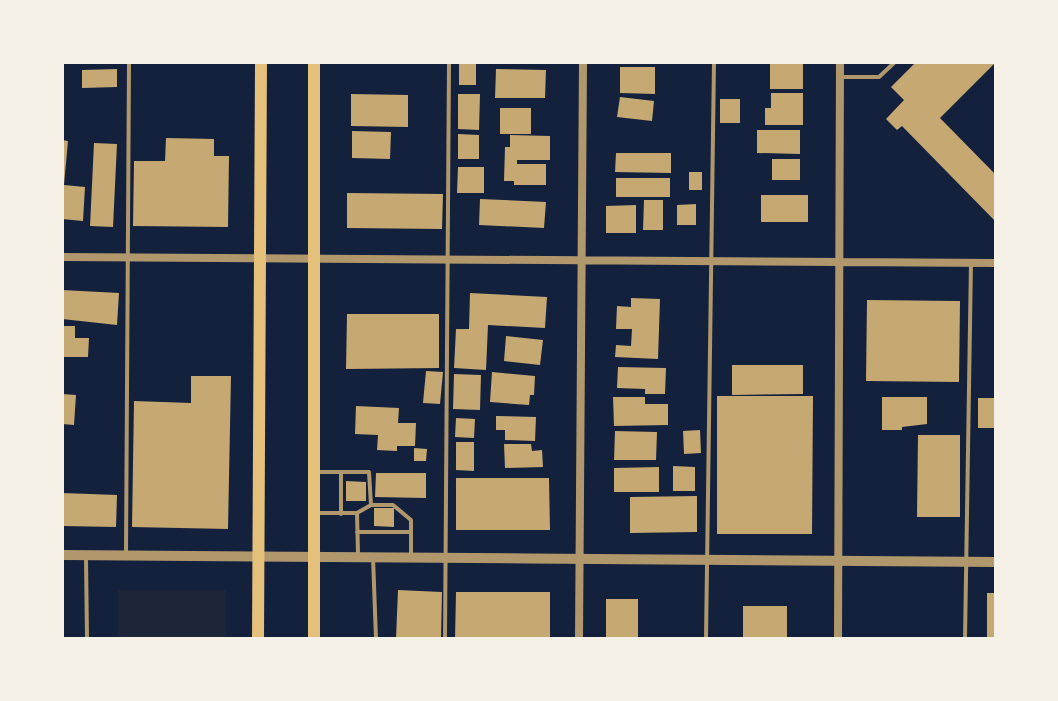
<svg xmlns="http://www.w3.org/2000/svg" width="1058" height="701" font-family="'Open Sans',sans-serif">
<rect width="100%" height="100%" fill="#14213d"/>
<path fill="#1d2539" d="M118,590H226V639H118Z"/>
<path fill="#c6a872" d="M459,62H476V85H459Z
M916,62H996L940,118L996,175V222L902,126L897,130L886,119L904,100L891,87Z
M770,64H803V89H770Z
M620,67H655V94L620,93Z
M117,69V87L82,88V70Z
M496,69L546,70L545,98H495Z
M771,93H803V125H765V108H771Z
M351,94L408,95V127L351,126Z
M458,94H480L479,130L458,129Z
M620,97L654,101L652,121L617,117Z
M720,99H740V123H720Z
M500,108H531V134H500Z
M757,130H800V154L757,153Z
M352,131L391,132L390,159L352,158Z
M458,134L479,135V159H458Z
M510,135L550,136V160H517V164H546V185H514V181H504L505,147H510Z
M166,138L214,139V156H229L228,227L133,226L134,161H165Z
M62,140L68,141L64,185L85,187L83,221L62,219Z
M94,143L117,144L113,227L90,226Z
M616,153H671V173L615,172Z
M772,159H800V180H772Z
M458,167H484V193H457Z
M689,172H702V190H689Z
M616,178H670V197H616Z
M347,193L443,194L442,229L347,228Z
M761,195H808V222H761Z
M480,199L546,202L544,228L479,225Z
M644,200H663V230H643Z
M696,204V225H677V205Z
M636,205V233H606V206Z
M62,290L119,293L117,325L62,319Z
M470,293L547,297L545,328L488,325L486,370L454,368L456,329H469Z
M631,298L660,299L658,359L615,357L616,345L631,346L632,329H616L617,306L631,307Z
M867,300L960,301L959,382L866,381Z
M347,314H439V368L346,369Z
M62,326H75V338H89L88,357H62Z
M506,336L543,340L540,365L504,361Z
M732,365H803V394L732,395Z
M618,367L666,368L665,394H645V389L617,388Z
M426,371L443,372L440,404L423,403Z
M492,372L535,376L534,395H530L529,405L490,402Z
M454,374L481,375L480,410L453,409Z
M191,376H231L228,529L132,527L134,401L191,403Z
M62,394L76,395L74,425L62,424Z
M717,396H813L812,534H717Z
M613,397H645V404H668V425L614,426Z
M882,397H927V424L902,427V430H882Z
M978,398H996V428H978Z
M356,406L399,408L398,423H416L415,446H397V451L377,450L378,435L355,434Z
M496,416L536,417L535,441L505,440V430H496Z
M456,418L475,419L474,438L455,437Z
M700,430L701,453L684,454L683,431Z
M615,431L657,432L656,460H614Z
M918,435H960V517H917Z
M456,442H474V471L456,470Z
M504,444H531L532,451L542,450L543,467L505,468Z
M414,448L427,449L426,461H414Z
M673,466L695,467V491H673Z
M659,467V492H614V468Z
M376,473H426V498L375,497Z
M456,478H549L550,530H456Z
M346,481L366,482V501H346Z
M62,493L117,495L116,527L62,526Z
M697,496V532L630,533V497Z
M374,508H394V527L374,526Z
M398,590L442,592L441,639H396Z
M456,592H550V639H455Z
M987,593H996V639H987Z
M606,599H638V639H606Z
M743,606H787V637H743Z"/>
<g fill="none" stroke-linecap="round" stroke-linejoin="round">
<path stroke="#b1986c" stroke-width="4" d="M840,77H879L895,62
M316,472H369L371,505
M341,472V514
M315,513H357L371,505H393L411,520V556
M357,513L358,554
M357,532H411
M126,554L129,62
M373,557L376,639
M86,558L87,639
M445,639L449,62
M706,639L714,62
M965,639L971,262"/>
<path stroke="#b1986c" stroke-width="8" d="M62,257L996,263
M579,639L583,62
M838,639L840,62"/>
<path stroke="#b1986c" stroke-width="10" d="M62,555C373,556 685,561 996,562"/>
<path stroke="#e5c07b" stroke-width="12" d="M258,639L261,62
M314,639V62"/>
</g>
<rect width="1058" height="701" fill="none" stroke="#f6f1e7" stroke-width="128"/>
</svg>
